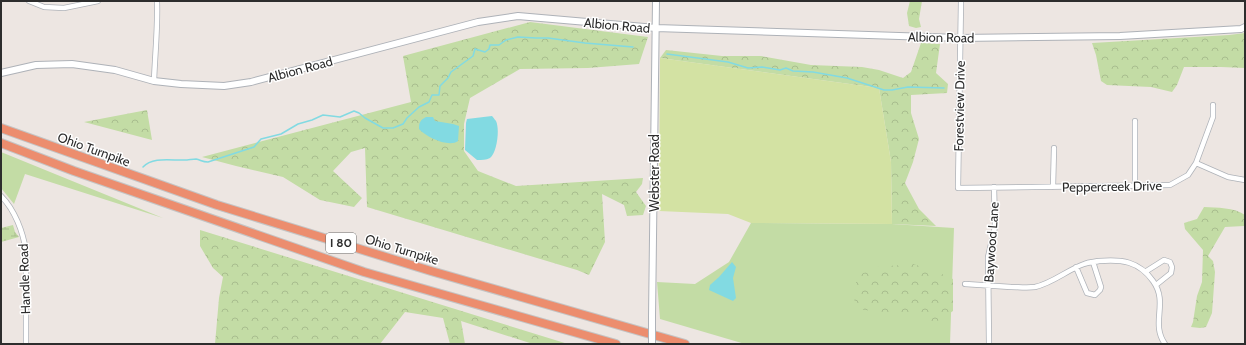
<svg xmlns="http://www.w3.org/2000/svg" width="1246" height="345" font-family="Cabin,sans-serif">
<defs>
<pattern id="forest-crowns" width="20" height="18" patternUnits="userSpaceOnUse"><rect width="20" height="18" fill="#c3dca5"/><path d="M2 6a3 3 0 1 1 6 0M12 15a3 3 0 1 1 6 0" fill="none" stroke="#a8bd8e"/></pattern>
<pattern id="wetland-marsh" width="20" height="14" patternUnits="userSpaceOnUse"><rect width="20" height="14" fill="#c3dca5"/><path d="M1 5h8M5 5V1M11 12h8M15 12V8" fill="none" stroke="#a8bd8e"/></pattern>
</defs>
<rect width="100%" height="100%" fill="#ede6e2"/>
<path fill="#c3dca5" d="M1,152L163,218L25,174L14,204L1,188Z
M751,223L892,224L954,228L950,344H745L660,319L657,282L695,284L729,262Z"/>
<path fill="url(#forest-crowns)" d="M910,1H922L919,19L921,27L916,28L909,26L907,13Z
M530,22L648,37L639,64L588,68L520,69L470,98L464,124V151L478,171L516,186L643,178L642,184L636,192L646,206L643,215L627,216L624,205L602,194L605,242L589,275L577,270L367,207L365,148L351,152L333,171L362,198L354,207L320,200L283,177L236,166L202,157L411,102L403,56Z
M1245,33V68L1221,67H1184L1177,85L1172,92L1151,87L1107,85L1101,81L1096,55L1092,43L1229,35Z
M921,43L940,44L936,73L948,84L947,93L911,95V113L919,139L913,162L905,183L919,209L936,226L892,224L891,162L879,88L660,58L666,50L722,56H761L811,65L862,67L879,70L903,78L911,72Z
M147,110L152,140L84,122Z
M1204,207C1217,208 1234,207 1245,215L1244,226L1225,227L1208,256L1213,261L1215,272L1212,313L1206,327L1200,328L1191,327L1193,322L1197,296L1202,282L1203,250L1185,229L1184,223L1197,219Z
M200,230L568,344H533L461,321L465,344H450L443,318L405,312L380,344H215L219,298L223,277L213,268L200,246Z
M913,264L933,270L953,279V311L936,322L903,314L864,310L856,305L852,293L859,275L877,267Z"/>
<path fill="url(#wetland-marsh)" d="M13,225L15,232L19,237L1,242V228Z"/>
<path fill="#d3e2a3" d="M660,58L879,88L891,162L892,224L751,223L728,214L659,211Z"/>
<path fill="#82dae2" d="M492,116C493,117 496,121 496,121C500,129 497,153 490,158C486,160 482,160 477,160L465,150L466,123L467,119Z
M426,117H433L435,121L453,124L459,126L458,141C449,148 426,137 419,129C419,123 420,120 426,117Z
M732,262L736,267L733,278L736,298L733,301L709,290L710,285L719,277Z"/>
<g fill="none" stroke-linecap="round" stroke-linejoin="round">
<path stroke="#82dae2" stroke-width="1.5" d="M667,54L728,62L748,68L762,67L780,70L786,68L793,71L813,72L847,78L884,90H892L908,87L944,88
M143,167C153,156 173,161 187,160C189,160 193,159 196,159C201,160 202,162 208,162L254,147L261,139L281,134L298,124L312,120L323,115L340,117L354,111L359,113L365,118L383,128H393L403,124L407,118L419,107L429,102L432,95H439L440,86L448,78L451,72L473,56L475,49L485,52L489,49L490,45H499L506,40L518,37L536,38H548L585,43L633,47"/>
<g stroke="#aeb2b8" stroke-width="6">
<path id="street" d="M29,1L44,7L64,8L98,1
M961,1L958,188L1170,185L1188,175L1196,163L1213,117V105
M154,81C155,54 158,27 157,1
M1135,121V186
M1196,163L1228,177L1245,180
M1053,187L1054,148
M1,196C15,210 23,232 26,251V344
M1076,267L1087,293L1095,295L1100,290L1101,287L1093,262
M1145,272L1164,260L1170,262L1172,267L1171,273L1156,285
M965,284C980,285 995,286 1011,287C1018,287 1027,288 1035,287C1053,283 1067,270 1084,264C1089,262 1094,262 1099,261C1121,259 1139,261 1153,281C1169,303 1150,323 1165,344
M989,344L988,257L995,227L994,187"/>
</g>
<g stroke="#aeb2b8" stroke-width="8">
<path id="secondary" d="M1,73L36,65L72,64L115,70L154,81L181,84L224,86L251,82L478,22L518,16L656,28L960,38L1120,36L1241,29L1245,27
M652,317L656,1"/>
</g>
<g stroke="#c4c4c4" stroke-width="10">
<path id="highway" d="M1,128L217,205L431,271L685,344
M1,143L74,171L364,272L616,344"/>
</g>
<use href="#street" stroke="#fff" stroke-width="4.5"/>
<use href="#secondary" stroke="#fff" stroke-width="6"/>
<use href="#highway" stroke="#ec8d6e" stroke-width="8"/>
<g stroke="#aeb2b8" stroke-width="8" stroke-linecap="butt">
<path id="secondary-bridge" d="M652,317V344"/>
</g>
<use href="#secondary-bridge" stroke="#fff" stroke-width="6"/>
</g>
<g text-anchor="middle" stroke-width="3" stroke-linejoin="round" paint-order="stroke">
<rect fill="#fff" stroke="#6c6c6c" stroke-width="1" x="326" y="233" width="30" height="20" rx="3"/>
<g font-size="12" font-weight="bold" fill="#2d2d2d">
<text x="341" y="247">I 80</text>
</g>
<g font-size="13" fill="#2d2d2d" stroke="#fff">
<text transform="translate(617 25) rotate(5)" y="5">Albion Road</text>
<text transform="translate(941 37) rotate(1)" y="5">Albion Road</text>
<text transform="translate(300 69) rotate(-15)" y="5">Albion Road</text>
<text transform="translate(959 106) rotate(-89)" y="5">Forestview Drive</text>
<text transform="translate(94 149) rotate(20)" y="5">Ohio Turnpike</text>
<text transform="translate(654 173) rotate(-90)" y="5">Webster Road</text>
<text transform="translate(1112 186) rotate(-1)" y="5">Peppercreek Drive</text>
<text transform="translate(991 242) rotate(-86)" y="5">Baywood Lane</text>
<text transform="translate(402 249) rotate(17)" y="5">Ohio Turnpike</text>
<text transform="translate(24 279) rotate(-92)" y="5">Handle Road</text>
</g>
</g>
<rect width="1246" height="345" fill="none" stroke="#2d2d2d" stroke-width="4"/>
</svg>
